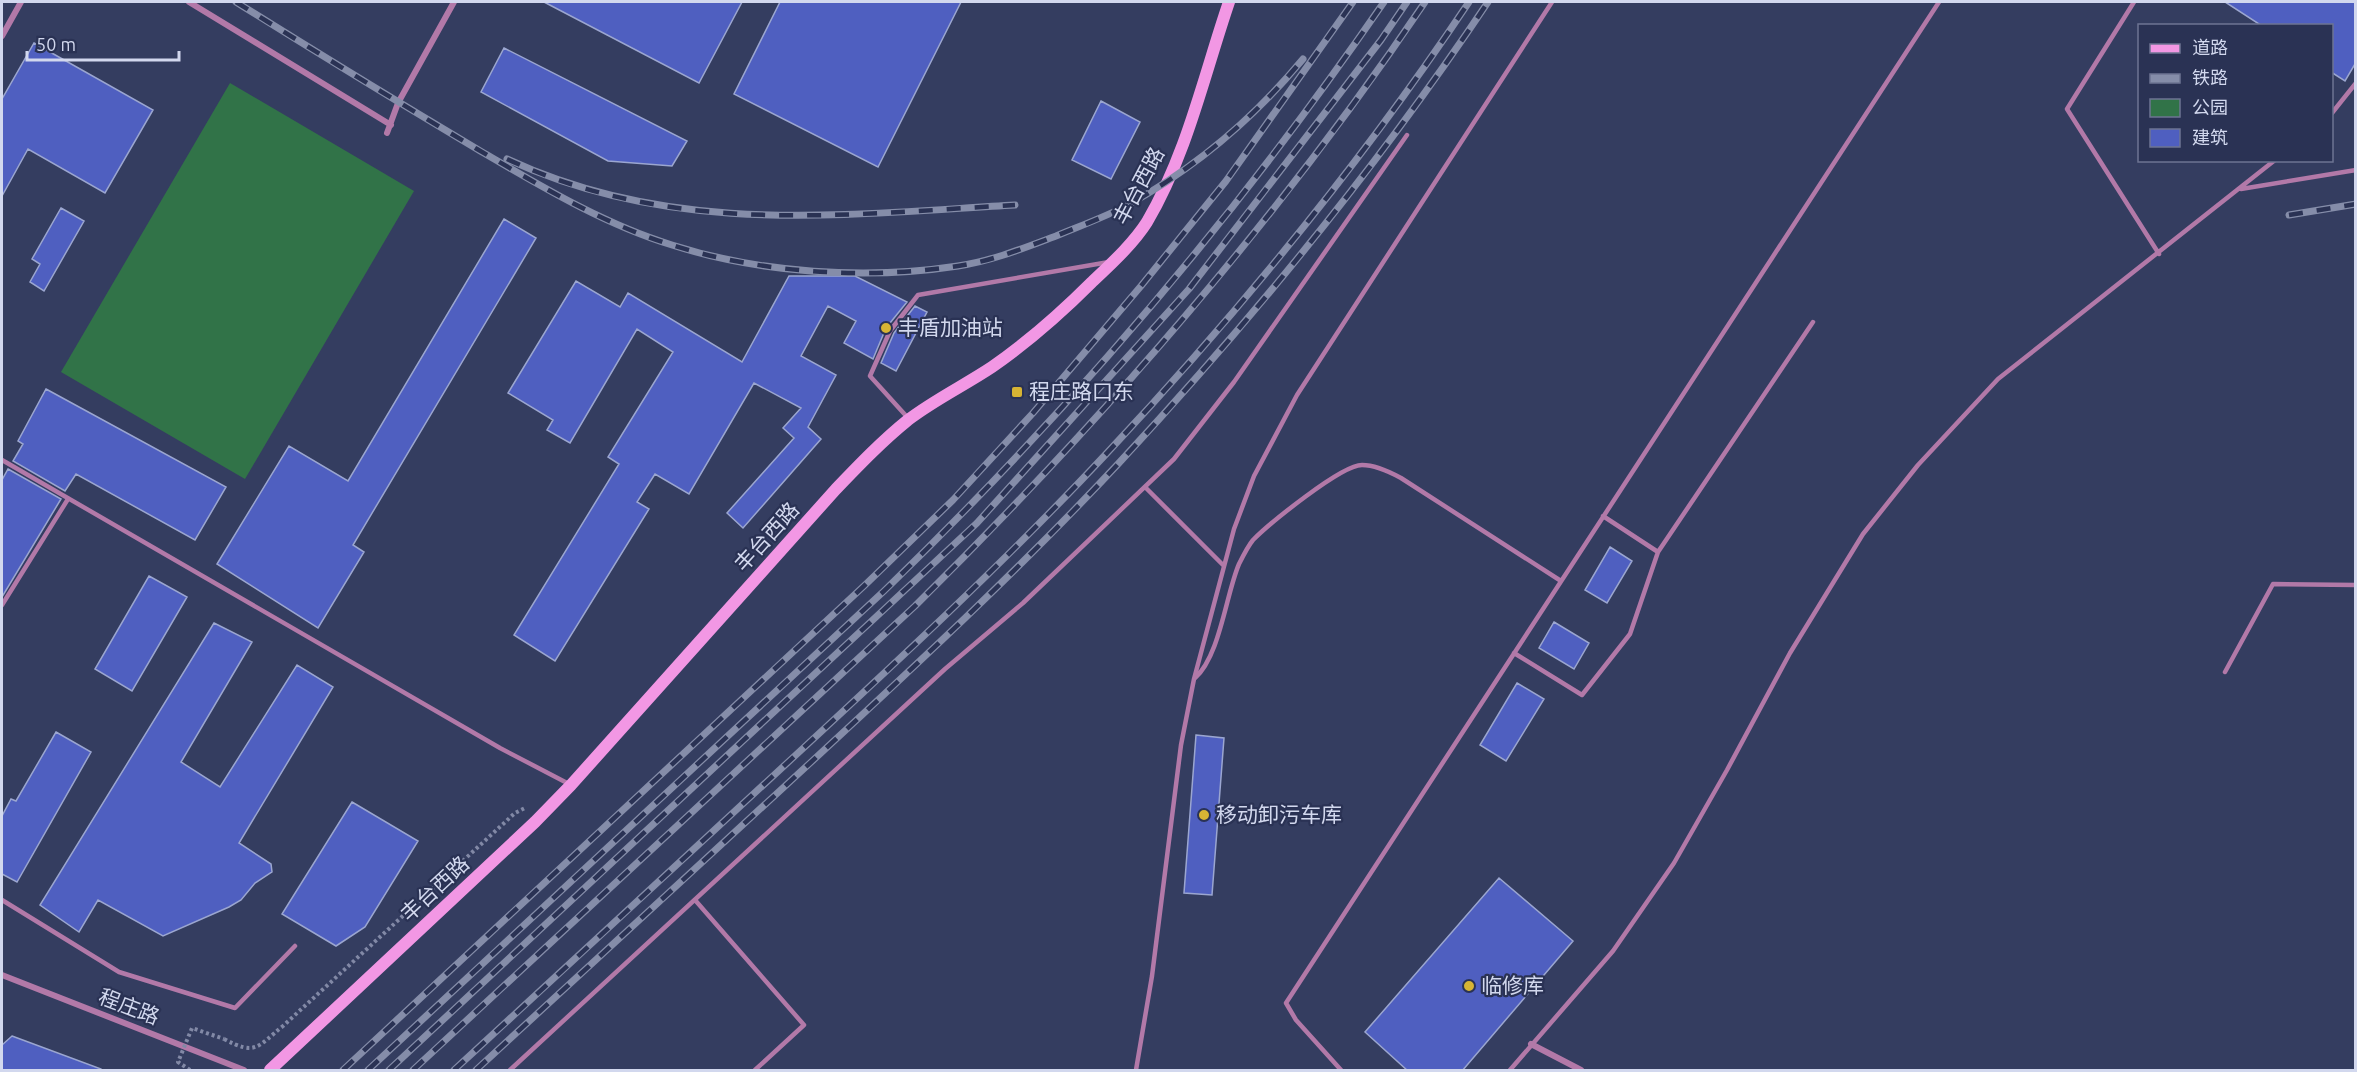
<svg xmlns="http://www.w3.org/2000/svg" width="2357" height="1072" font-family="Ubuntu,'Noto Sans SC',sans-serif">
<rect width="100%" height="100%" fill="#343d60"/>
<path fill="#317348" d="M230,83L414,191L245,479L61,372Z"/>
<path fill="#4f5fc0" stroke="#9ba6d0" stroke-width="1.5" d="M544,2H742L699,83Z
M780,2H961L878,167L734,94Z
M2225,2H2355V64L2345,81L2331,72V26H2262Z
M34,43L153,110L105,193L28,149L2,196V99Z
M504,48L687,141L672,166L608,161L481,92Z
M1101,101L1140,122L1111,179L1072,160Z
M61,208L84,221L44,291L30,282L40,264L32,259Z
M504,219L536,238L353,545L364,552L318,628L217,564L289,446L348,481Z
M789,276H855L907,302L886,328L873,359L844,343L856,321L828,306L801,356L836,375L808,427L821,439L743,528L727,513L794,438L783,428L801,408L754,383L689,494L655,474L637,502L649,509L555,661L514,635L619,464L608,457L673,352L637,329L570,443L547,430L553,420L508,393L576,281L620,307L628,293L742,362Z
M915,306L927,312L896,371L881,363L894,333Z
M46,389L226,487L195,540L76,474L65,491L13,461L23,444L18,441Z
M8,469L61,499L2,597V480Z
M1610,547L1632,561L1607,603L1585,590Z
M149,576L187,597L132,691L95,669Z
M1554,622L1589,643L1574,669L1539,648Z
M214,623L252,642L181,762L220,787L297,665L333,687L239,843L271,864L272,872L255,883L241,900L229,907L163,936L98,900L79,932L40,905Z
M1517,683L1544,699L1506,761L1480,745Z
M56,732L91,752L17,882L2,874V816L11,799L16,801Z
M1196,735L1224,738L1212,895L1184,893Z
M352,802L418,841L365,927L336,946L282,914Z
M1499,878L1573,941L1462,1071H1408L1365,1032Z
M12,1036L101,1069V1071H2V1045Z"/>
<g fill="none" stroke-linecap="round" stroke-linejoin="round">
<path stroke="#8289a6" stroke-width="4" stroke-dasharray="3 3" stroke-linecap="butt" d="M224,1039C256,1056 257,1047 283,1026L515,813L525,808"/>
<path stroke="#b279a8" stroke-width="4.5" d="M2134,2L2067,109L2159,254
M2332,113L2356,83
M2241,189L2356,170
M908,418L870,376L890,331L918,295L1109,262
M2,460L500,748L569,784
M1145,487L1223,565
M1603,516L1658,552
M2,605L68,499
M1514,653L1582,695L1630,634L1658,552L1813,322
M2225,672L2273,584L2356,585
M1195,678C1220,656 1226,594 1239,564C1243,556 1248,546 1253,540C1269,524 1341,465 1362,465C1375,465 1390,472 1401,478L1561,581
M2,900L119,972L235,1008L295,946
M695,900L804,1025L755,1070
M510,1070L945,669L1023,603L1174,459L1234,382L1407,135
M1136,1070L1152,976L1181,745L1194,679L1234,529L1254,476L1297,395L1552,2
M1341,1070L1296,1020L1286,1003L1939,2
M1510,1070L1613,951L1674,863L1727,770L1790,653L1863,534L1918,465L1998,379L2275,160"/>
<path stroke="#b279a8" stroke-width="6" d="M189,2L391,125
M2,36L21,2
M387,133L398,103L454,2
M2,975L244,1070
M1531,1044L1581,1070"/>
<path stroke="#f297e4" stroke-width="12" d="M270,1070L535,822L571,785L836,489C859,465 882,441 908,420C934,400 965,385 992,367C1028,342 1061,313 1092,282C1111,264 1133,244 1147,222C1187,154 1204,75 1229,2"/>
<g stroke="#858da9" stroke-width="7">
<path id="rail" d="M236,2C316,52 396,101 477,149C539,185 603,224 672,245C760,273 866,280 958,266C992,261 1024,248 1056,236C1080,226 1105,217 1128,205C1195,168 1254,118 1303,59
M507,159C672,236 840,215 1015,205
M2289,215L2356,204
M343,1070L865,585L953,500L1033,413L1141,286L1226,181L1353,2
M368,1070L884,591C1069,412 1238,214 1384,2
M389,1070L977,523L1189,289L1381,40L1407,2
M413,1070L915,606C1102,421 1278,220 1425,2
M454,1070C569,965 683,859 798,753C903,656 1009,558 1107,453C1239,312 1362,162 1469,2
M476,1070C587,968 698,866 809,764C914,667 1020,569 1118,464C1252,320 1378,166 1488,2"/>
</g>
<use href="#rail" stroke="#2a3254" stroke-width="4.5" stroke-dasharray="14" stroke-linecap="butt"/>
<path stroke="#8289a6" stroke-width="4" stroke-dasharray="3 3" stroke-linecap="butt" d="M190,1070L178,1062L192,1028L224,1039"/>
</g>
<g fill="#d7b434" stroke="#2a3254" stroke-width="2">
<circle cx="886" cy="328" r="6"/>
<rect x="1011" y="386" width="12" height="12" rx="3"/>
<circle cx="1204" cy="815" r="6"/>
<circle cx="1469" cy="986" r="6"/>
</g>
<g text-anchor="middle" stroke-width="4.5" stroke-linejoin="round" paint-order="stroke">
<g font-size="21" fill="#d2d8ee" stroke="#2a3254">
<text transform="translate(1139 186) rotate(-62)" y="7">丰台西路</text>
<text transform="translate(767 537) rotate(-48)" y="7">丰台西路</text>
<text transform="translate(435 889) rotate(-43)" y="7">丰台西路</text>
<text transform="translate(129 1007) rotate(21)" y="7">程庄路</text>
</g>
<g font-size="21" fill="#d2d8ee" stroke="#2a3254" text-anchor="start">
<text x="898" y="335">丰盾加油站</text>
<text x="1029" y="399">程庄路口东</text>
<text x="1216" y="822">移动卸污车库</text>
<text x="1481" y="993">临修库</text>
</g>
</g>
<rect width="2357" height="1072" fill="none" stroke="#d2d8ee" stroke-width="6"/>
<rect x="2138" y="24" width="195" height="138" fill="#2a3254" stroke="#6d7492" stroke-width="1.5"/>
<rect x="2150" y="44" width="30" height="9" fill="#f297e4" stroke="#6d7492" stroke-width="1.5"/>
<text x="2192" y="54" font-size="18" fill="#d2d8ee">道路</text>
<rect x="2150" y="74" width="30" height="9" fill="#858da9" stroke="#6d7492" stroke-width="1.5"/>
<text x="2192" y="84" font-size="18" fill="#d2d8ee">铁路</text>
<rect x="2150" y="99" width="30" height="18" fill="#317348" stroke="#6d7492" stroke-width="1.5"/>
<text x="2192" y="114" font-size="18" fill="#d2d8ee">公园</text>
<rect x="2150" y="129" width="30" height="18" fill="#4f5fc0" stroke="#6d7492" stroke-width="1.5"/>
<text x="2192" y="144" font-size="18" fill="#d2d8ee">建筑</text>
<path d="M27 51v9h152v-9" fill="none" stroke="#d2d8ee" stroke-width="3"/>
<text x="36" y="51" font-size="18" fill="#d2d8ee" stroke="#2a3254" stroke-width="4.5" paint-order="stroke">50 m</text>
</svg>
